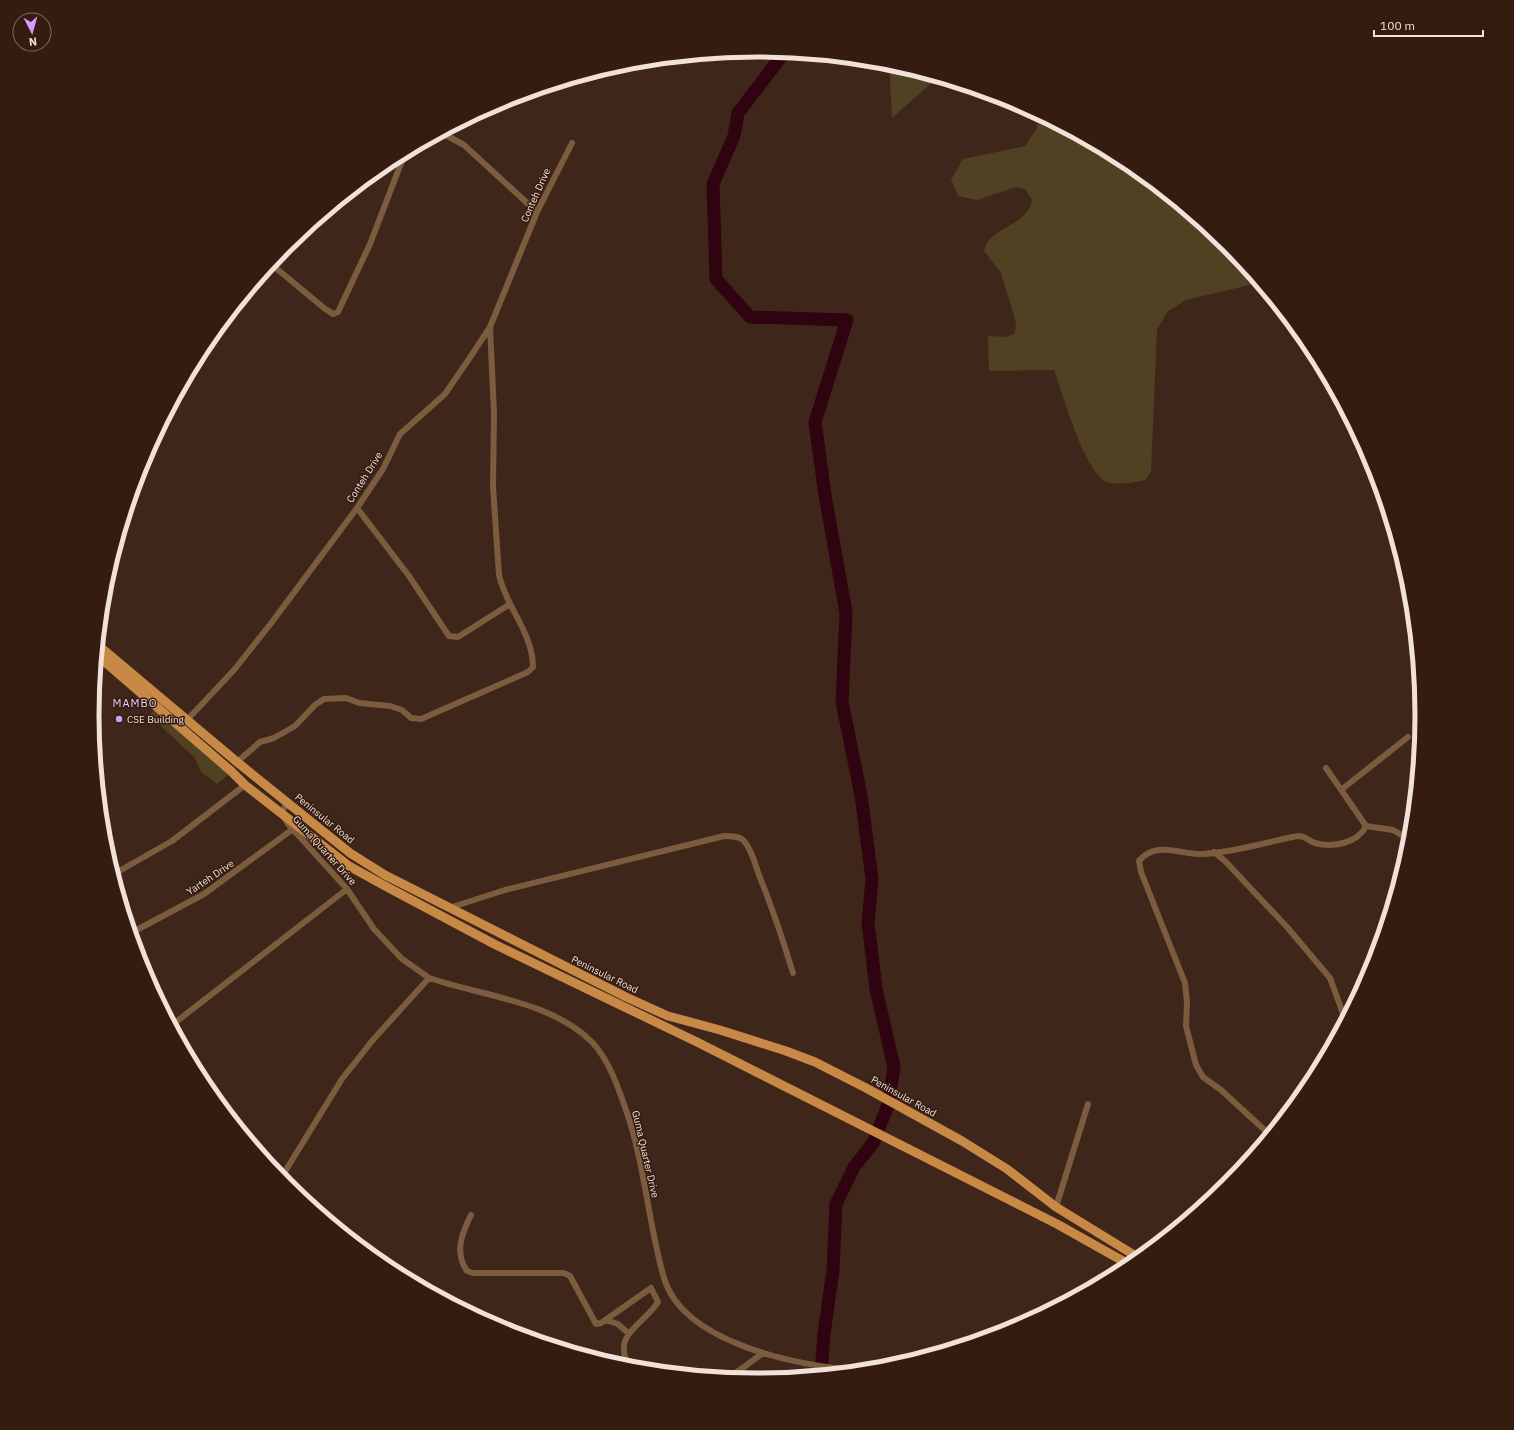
<svg xmlns="http://www.w3.org/2000/svg" width="1514" height="1430" font-family="'IBM Plex Sans',sans-serif">
<rect width="100%" height="100%" fill="#3f261a"/>
<path fill="#504122" d="M889,63L937,78L892,118Z
M1038,115L1127,162L1227,245L1258,283L1186,300L1167,312L1157,330L1151,471L1146,480C1137,482 1118,485 1109,483C1085,477 1063,393 1054,370L989,371L988,336L1008,337L1015,333L1016,322L1001,273L984,251C989,226 1028,227 1032,200L1025,189L1016,187L977,200L958,196L951,180L963,159L1025,146L1037,128Z
M158,707L233,771L217,784L201,772L195,758L149,715Z"/>
<g fill="none" stroke-linecap="round" stroke-linejoin="round">
<path stroke="#300311" stroke-width="13" d="M784,53L738,113L734,136L713,184L716,279L750,317L847,320L815,422L825,495L846,613L842,702L861,795L872,879L868,922L876,989L894,1067L888,1105L873,1143L854,1167L836,1204L833,1270L824,1334L821,1374"/>
<path stroke="#7b5c3e" stroke-width="6" d="M442,133L464,145L537,212
M271,264L324,308L333,314L338,312L370,244L405,153
M357,508L409,576L449,636L458,637L510,604
M187,720L234,670L272,622L357,508L383,469L400,434L445,394L471,356L490,327L537,212L572,143
M237,762L260,742L274,738L295,726L315,705L324,699L346,698L359,703L390,706L402,710L411,718L421,719L528,672L533,667C533,633 506,607 499,575L493,487L494,413L490,327
M1341,790L1408,737
M288,803L281,812L288,824L347,889L374,929L401,958L429,978L442,982C492,997 554,1004 592,1042C609,1060 618,1087 626,1110C645,1164 648,1223 664,1278C683,1343 798,1366 856,1370
M1366,826L1393,830L1410,840
M1214,852L1225,861L1287,927L1330,978L1345,1019
M114,874L172,841L245,785
M449,908L505,890L724,836C731,836 740,836 744,841C752,850 755,864 759,875C772,907 783,940 793,973
M131,933L204,894L293,829
M172,1025L347,889
M1269,1134L1221,1090L1203,1077L1196,1065L1186,1026L1187,1002L1185,983L1141,872L1139,861C1156,840 1181,855 1202,854C1223,853 1245,848 1266,843C1276,841 1288,837 1299,836C1305,836 1309,841 1315,843C1333,848 1358,843 1366,826L1326,768
M281,1178L342,1079L372,1041L429,978
M1056,1207L1088,1104
M471,1215C462,1233 454,1252 467,1271L473,1273H564L570,1276L596,1324L601,1323L651,1288L658,1302C643,1326 610,1334 630,1368
M606,1320L618,1324L628,1333
M725,1377L737,1372L763,1353"/>
<path stroke="#c98946" stroke-width="9" d="M99,646L237,762L350,853L385,875L626,997L668,1016L720,1030L786,1051L815,1062L866,1088L962,1141L1007,1169L1056,1207L1139,1258
M98,656L231,771L245,785L349,866L387,887L496,945L699,1043L1057,1224L1130,1265"/>
</g>
<circle fill="#d49cfc" stroke="#341c10" stroke-width="1.5" cx="119" cy="719" r="4"/>
<g text-anchor="middle" stroke-width="3" stroke-linejoin="round" paint-order="stroke">
<g font-size="10" fill="#f2e1d9" stroke="#341c10">
<text transform="translate(535 195) rotate(-66)" y="4">Conteh Drive</text>
<text transform="translate(364 477) rotate(-58)" y="4">Conteh Drive</text>
<text transform="translate(325 818) rotate(39)" y="4">Peninsular Road</text>
<text transform="translate(325 850) rotate(48)" y="4">Guma Quarter Drive</text>
<text transform="translate(210 877) rotate(-34)" y="4">Yarteh Drive</text>
<text transform="translate(605 974) rotate(26)" y="4">Peninsular Road</text>
<text transform="translate(904 1096) rotate(29)" y="4">Peninsular Road</text>
<text transform="translate(646 1154) rotate(77)" y="4">Guma Quarter Drive</text>
</g>
<g font-size="10" fill="#f2e1d9" stroke="#341c10" text-anchor="start">
<text x="127" y="723">CSE Building</text>
</g>
<g font-size="11" letter-spacing="1" fill="#e6cff8" stroke="#341c10">
<text x="135" y="707">MAMBO</text>
</g>
</g>
<path d="M0 0H1514V1430H0ZM99 715a658 658 0 1 1 1316 0a658 658 0 1 1-1316 0Z" fill="#341c10" fill-rule="evenodd"/>
<path fill="none" stroke="#f2e1d9" stroke-width="5" d="M99 715a658 658 0 1 1 1316 0a658 658 0 1 1-1316 0Z"/>
<g transform="translate(32 32) rotate(174)"><circle r="19" fill="#341c10" stroke="#806b60"/>
<path d="M0-3L7 15L0 10L-7 15Z" fill="#d49cfc"/>
<text y="-6" font-size="11" font-weight="bold" text-anchor="middle" fill="#f2e1d9">N</text>
</g>
<path d="M1374 30v6h109v-6" fill="none" stroke="#f2e1d9" stroke-width="2"/>
<text x="1380" y="30" font-size="12" fill="#f2e1d9" stroke="#341c10" stroke-width="3" paint-order="stroke">100 m</text>
</svg>
